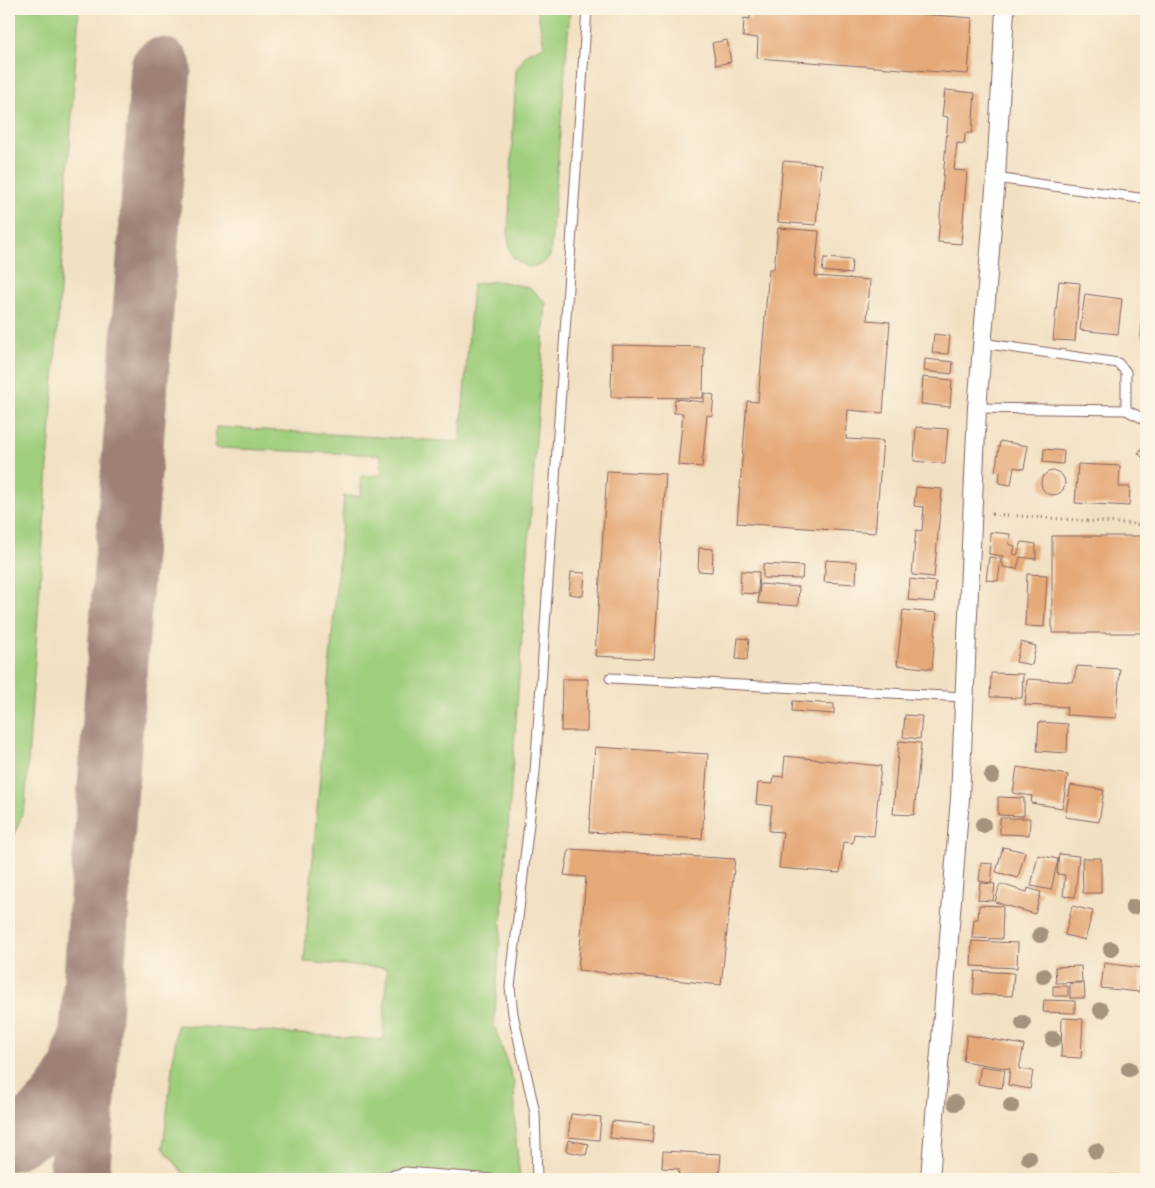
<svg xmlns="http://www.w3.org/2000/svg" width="1155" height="1188" font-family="Dekko,sans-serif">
<rect width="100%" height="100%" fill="#fcf5e5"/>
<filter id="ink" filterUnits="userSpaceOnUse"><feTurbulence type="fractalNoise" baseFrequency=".02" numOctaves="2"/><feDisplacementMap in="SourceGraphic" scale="10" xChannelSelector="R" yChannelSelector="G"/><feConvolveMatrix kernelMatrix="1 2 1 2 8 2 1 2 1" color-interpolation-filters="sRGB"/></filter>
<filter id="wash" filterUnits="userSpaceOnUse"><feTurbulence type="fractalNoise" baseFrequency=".0096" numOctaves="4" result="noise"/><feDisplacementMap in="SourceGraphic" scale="20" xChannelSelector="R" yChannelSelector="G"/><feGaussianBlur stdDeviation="1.12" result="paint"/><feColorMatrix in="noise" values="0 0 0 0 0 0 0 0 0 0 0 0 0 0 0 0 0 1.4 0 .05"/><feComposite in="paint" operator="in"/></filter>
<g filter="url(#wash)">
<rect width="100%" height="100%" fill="#f2e0c2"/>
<path fill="#9fce7d" stroke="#747654" d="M9,9H79L25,806L17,828L9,842Z
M537,9H570L550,257L541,265L528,267C510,257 510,256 508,236L516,70L527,53L544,46Z
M499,281L528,287L546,302L494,1025L514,1083L516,1140L520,1179H188L163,1148L177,1025L383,1040L387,968L304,962L344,496H361V476L382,475L381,455L215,448L216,427L460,442L473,284Z"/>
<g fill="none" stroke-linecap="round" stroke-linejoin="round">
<path stroke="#9e8076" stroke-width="61" d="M9,1141C38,1130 65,1098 79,1071C82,1064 83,1056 85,1049
M79,1179L161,68"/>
</g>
<g id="blocks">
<path fill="#e5a978" d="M750,9H856L972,18L968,74L757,58L758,38L743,37L744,18L750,19Z
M727,40L731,62L716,65L712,43Z
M945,90L975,93L972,133H965L964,144L957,143L954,170L967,171L961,244L938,242L948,117L942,116Z
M783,161L821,164L816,225L778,222Z
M778,228L819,231L815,276L870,280L867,320L890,322L883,413L848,410L846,439L883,441L875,533L737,523L747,401L758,402L769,269H774Z
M824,258L852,260L851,274L822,271Z
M1059,281L1080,283L1075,341L1053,340Z
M1085,294L1122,299L1118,334L1080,330Z
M1145,294H1146V337H1141Z
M934,334L950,336L948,354L932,353Z
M612,345L704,347L703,398L611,397Z
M925,359L953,362L952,374L924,371Z
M923,377L952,380L950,407L921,404Z
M704,393L714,395L712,416L707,415L702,467L678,465L683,413H674L675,399L704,402Z
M916,427L948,429L945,464L914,461Z
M1000,441L1028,446L1024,469L1014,467L1011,485L999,483L1000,472L995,471Z
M1146,444V461L1138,453Z
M1044,449L1064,451L1063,464L1043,462Z
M1078,464L1120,466L1119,487H1130L1129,506L1075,503Z
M1041 483a12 12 0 1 1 24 0a12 12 0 1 1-24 0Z
M607,471L666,474L654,659L595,656Z
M916,487L942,489L934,577L912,575L916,530L922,531L924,507L914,506Z
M990,532L1010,534L1009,544L1015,546L1013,554L1017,555L1022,542L1036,544V559L1020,557L1017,569L1003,567V556L989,554Z
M1052,536H1146V633H1052Z
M699,548L713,549L712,572L698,571Z
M989,557L1001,559L998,581L986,580Z
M826,560L857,562L856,584L824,582Z
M763,564L803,566L802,579L763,578Z
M741,571L759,572L758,594L740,593Z
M571,572L585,573L583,596L569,594Z
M1027,574L1047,575L1044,627L1025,626Z
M910,579L936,582L934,602L908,600Z
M760,584L799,587L798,606L758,603Z
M903,610L937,613L932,669L897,665Z
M738,638L749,639L747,660L736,659Z
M1021,642L1036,646L1032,665L1016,662Z
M1077,666L1120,669L1116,718L1066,715L1067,707L1025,705L1027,679L1073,682Z
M991,673L1023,674L1022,698L990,697Z
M562,679H588L587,731H561Z
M793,701L834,704V714L792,711Z
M905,715L922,716L920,739L903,737Z
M1039,722L1068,724L1067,753L1037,751Z
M899,741L921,743L914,815L893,814Z
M595,747L708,754L702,839L589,832Z
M785,756L881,766L874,836L854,834L853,843L843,842L840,873L779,868L783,832L769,831L772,806L756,804L758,783L773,784L774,776L783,777Z
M1017,767L1068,775L1062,808L1031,803L1032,796L1013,793Z
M1071,785L1104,790L1099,822L1065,817Z
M998,797L1024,798V816L998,815Z
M1000,818H1030L1029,835L1000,834Z
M1003,847L1025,852L1018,878L996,872Z
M569,849L735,859L721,985L578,970L586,877L564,875Z
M1059,854L1079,856L1075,897L1063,896L1065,875L1057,874Z
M1038,855L1058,859L1051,890L1031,886Z
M1082,858H1101V893H1083Z
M981,863L993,864L991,883L979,881Z
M980,883L995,884L993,901L978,900Z
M1000,884L1027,892L1028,888L1041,892L1035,914L995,902Z
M979,905L1003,906L1002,939L972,938L974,919H978Z
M1072,906L1093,911L1085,940L1065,935Z
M972,941L1018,943L1017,968L971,966Z
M1104,963L1142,968L1139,992L1101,988Z
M1081,966L1082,982L1056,983L1055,967Z
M975,971L1014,973L1012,996L973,994Z
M1070,983H1084L1085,998H1070Z
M1053,986H1068V996H1053Z
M1044,1000L1075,1001V1013L1043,1012Z
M1062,1018L1083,1019L1081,1058L1061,1057Z
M967,1035L1024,1045L1019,1069L1033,1071L1030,1089L1008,1085L1010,1069L963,1061Z
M981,1066L1005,1070L1002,1088L978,1084Z
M571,1114L601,1117L599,1140L568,1137Z
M612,1121L654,1125L652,1142L610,1138Z
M568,1140L589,1144L586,1155L566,1151Z
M663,1151L721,1154L719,1179H678L679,1169L662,1168Z
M1065,1175H1118V1179H1065Z"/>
</g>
</g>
<g filter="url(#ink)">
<use href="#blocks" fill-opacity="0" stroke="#856360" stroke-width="1"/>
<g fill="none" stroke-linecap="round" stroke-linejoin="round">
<g stroke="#856360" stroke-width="11">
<path id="lane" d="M996,178L1146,199
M982,343L1118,363L1126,372V410
M977,408L1126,410L1146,420
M610,678L964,697
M379,1179L405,1172L493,1179
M537,1179L535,1113L513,1014L510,987L535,772L587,9"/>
</g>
<g stroke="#856360" stroke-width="20">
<path id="street" d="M930,1179L960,798L977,408L996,178L1005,9"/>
</g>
<path stroke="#856360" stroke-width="3" stroke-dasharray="1 4" stroke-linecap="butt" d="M992,514L1146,525"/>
<use href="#lane" stroke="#fff" stroke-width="9"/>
<use href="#street" stroke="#fff" stroke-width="18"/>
</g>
<g fill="#a4937d">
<circle cx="992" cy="776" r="8"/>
<circle cx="983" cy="825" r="8"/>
<circle cx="1133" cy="907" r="8"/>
<circle cx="1040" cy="935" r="8"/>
<circle cx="1111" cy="949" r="8"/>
<circle cx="1043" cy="976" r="8"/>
<circle cx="1101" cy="1010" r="8"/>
<circle cx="1023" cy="1023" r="8"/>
<circle cx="1053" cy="1039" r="8"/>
<circle cx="1129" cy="1069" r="8"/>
<circle cx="955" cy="1103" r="8"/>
<circle cx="1011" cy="1106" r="8"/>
<circle cx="1096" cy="1151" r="8"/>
<circle cx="1029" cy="1158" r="8"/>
</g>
</g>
<rect width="1155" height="1188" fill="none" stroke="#fcf5e5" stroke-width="30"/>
</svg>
